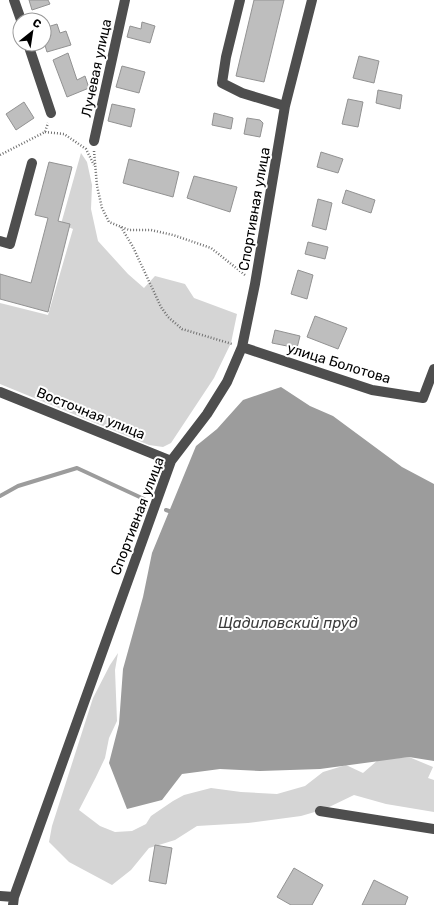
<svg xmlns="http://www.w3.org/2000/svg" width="434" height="905" font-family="Rubik,sans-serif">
<rect width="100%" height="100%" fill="#fff"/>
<path fill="#d5d5d5" d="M81,153L87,162L92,185L91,209L98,241L128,274L144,288L155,276L185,284L194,298L237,314L231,343L214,378L171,443L163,447L149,445L0,384V303L48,315L73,229L61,224Z
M118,653L115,670L117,721L109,738L105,758L96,777L79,810L100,826L115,832L132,831L146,824L151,816L173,801L184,795L211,788L241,792L277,794L305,786L323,772L346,765L363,773L378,760L409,757L433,767L428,778L434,780V812L386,804L354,795L325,809L301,816L248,823L197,826L175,840L149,848L131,870L112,885L69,862L49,842L52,826L93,698L110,665Z"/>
<path fill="#9c9c9c" d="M281,387L310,406L333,416L402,467L434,484V761L409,757L320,769L260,771L220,769L182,774L162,800L127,809L109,763L119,724L123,669L143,597L152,553L196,446L217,429L243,400Z"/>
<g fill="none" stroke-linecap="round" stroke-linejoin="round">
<path stroke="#9c9c9c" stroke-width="4" d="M0,496L18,486L77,468L144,499
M166,510L169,511"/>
</g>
<path fill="#bebebe" stroke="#929292" d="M29,0H48L50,4L32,10Z
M254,0H284L264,82L236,76Z
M142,22L155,26L150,43L127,37L130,26L141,29Z
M57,24L60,33L66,31L71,45L47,52L44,42V28Z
M68,53L77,80L85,76L89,88L67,97L53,60Z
M359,56L379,61L374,83L353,78Z
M122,66L145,72L139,93L116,87Z
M378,90L402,95L400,109L376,103Z
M348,99L363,102L358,127L342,124Z
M24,102L34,118L16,130L6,114Z
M112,104L135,109L131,127L108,121Z
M214,113L233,118L231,129L212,125Z
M247,118L260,120L263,123L260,137L244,134Z
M321,152L343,159L338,173L317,167Z
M129,159L179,172L173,197L123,183Z
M49,162L72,167L58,221L70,224L48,312L0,299V274L31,283L48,218L35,215Z
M194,176L237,187L230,212L187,198Z
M346,190L375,200L371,213L342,203Z
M318,199L332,203L326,230L312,226Z
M308,242L328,247L325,259L305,254Z
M298,270L313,275L307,299L291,294Z
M315,316L347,328L338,349L307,337Z
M275,330L300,336L297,348L272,343Z
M155,845L172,848L166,884L149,881Z
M294,868L323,885L312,905H291L277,897Z
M374,880L408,897L405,905H362Z"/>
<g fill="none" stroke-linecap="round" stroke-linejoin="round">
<path stroke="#707070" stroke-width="2.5" stroke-dasharray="1 2" stroke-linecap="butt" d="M45,132L64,134L86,149L94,165
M94,151L97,186L102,208L109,222L129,230H151L173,235L211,248L245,275
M0,155L45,132L48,123
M121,227L133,247L161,307L168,317L182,329L232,344"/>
<path stroke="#4e4e4e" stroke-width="10" d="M14,0L21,20
M240,0L226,57L222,83L242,93L285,106
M28,44L51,113
M94,141L125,0
M0,241L10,244L32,163
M242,347L372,390L423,398L434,369
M0,392L171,461
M320,811L434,829
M0,896L14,897
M13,905L14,897L171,461L207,414L227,382L242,347L255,284L285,106L312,0"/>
</g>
<g text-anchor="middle" stroke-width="4" stroke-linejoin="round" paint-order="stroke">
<g font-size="14" fill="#000" stroke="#fff">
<text transform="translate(96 68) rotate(-78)" y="5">Лучевая улица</text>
<text transform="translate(254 209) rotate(-80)" y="5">Спортивная улица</text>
<text transform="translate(339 363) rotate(17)" y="5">улица Болотова</text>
<text transform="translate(91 413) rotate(22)" y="5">Восточная улица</text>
<text transform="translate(137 516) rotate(-69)" y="5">Спортивная улица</text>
</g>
<g font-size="15" font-style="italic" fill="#3d3d3d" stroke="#fff">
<text x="288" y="628">Щадиловский пруд</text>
</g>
</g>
<g transform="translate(32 32) rotate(30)"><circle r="19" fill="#ffffff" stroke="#999999"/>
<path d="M0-3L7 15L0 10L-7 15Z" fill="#000000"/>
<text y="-6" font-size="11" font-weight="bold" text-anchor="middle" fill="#000000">С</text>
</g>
</svg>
